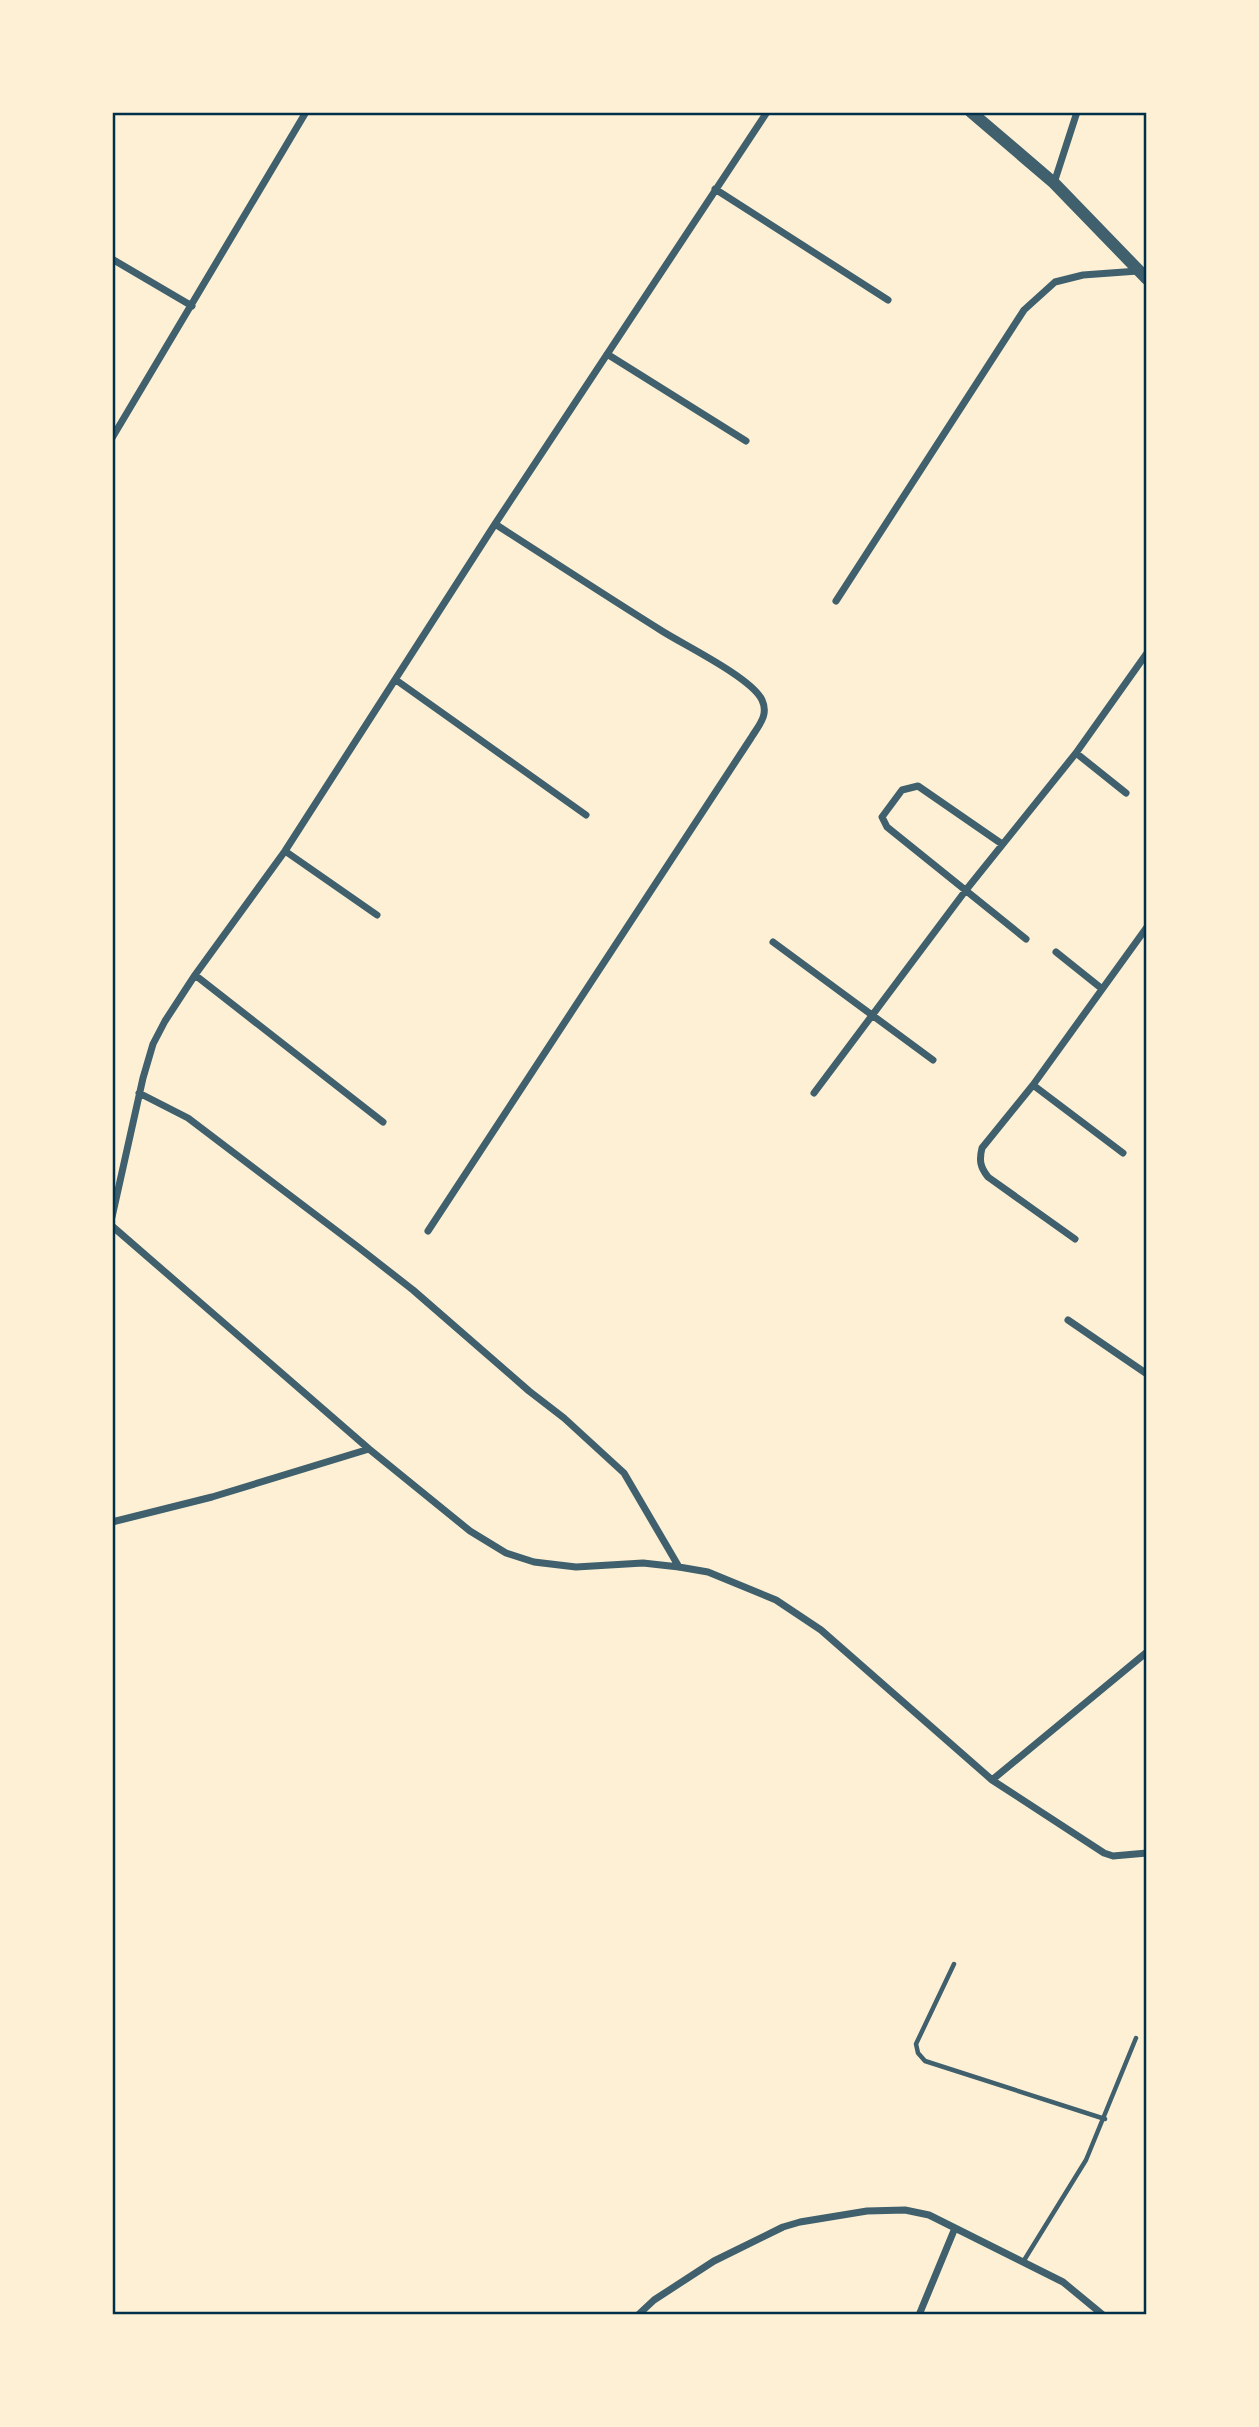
<svg xmlns="http://www.w3.org/2000/svg" width="1259" height="2427" font-family="Helvetica,sans-serif">
<rect width="100%" height="100%" fill="#fdf0d5"/>
<g fill="none" stroke-linecap="round" stroke-linejoin="round">
<path stroke="#3f606c" stroke-width="4.5" d="M954,1964L916,2044L918,2053L925,2061L1105,2119
M1023,2262L1086,2160L1136,2038"/>
<path stroke="#3f606c" stroke-width="7" d="M1054,183L1077,112
M715,189L888,300
M112,259L192,306
M607,354L746,441
M112,438L306,112
M836,601L1024,310L1055,282L1083,275L1138,271
M396,680L586,815
M1076,753L1126,793
M1002,844L918,786L902,790L882,817L887,827L1026,939
M285,851L377,915
M773,942L933,1060
M1056,952L1101,988
M195,975L383,1122
M1033,1085L1123,1153
M139,1093L188,1118L358,1247L413,1290L529,1391L564,1418L624,1473L679,1567
M814,1093L966,890L1076,753L1147,653
M112,1217L143,1078L153,1044L165,1021L195,975L285,851L495,524L767,112
M112,1226L369,1449L470,1531L506,1553L534,1562L576,1567L643,1563L679,1567L708,1572L776,1600L821,1630L992,1780L1104,1853L1113,1856L1147,1853
M428,1231L751,738C759,725 769,715 762,700C752,678 684,645 662,631C606,596 551,560 495,524
M1075,1239L988,1177C980,1167 979,1160 982,1148L1033,1085L1147,927
M1068,1320L1147,1374
M112,1522L212,1497L369,1449
M992,1780L1147,1652
M638,2315L654,2300L714,2261L783,2227L800,2222L867,2211L905,2210L929,2215L1063,2282L1103,2315
M919,2315L955,2228"/>
<path stroke="#3f606c" stroke-width="12" d="M971,112L1054,183L1147,279"/>
</g>
<rect width="1259" height="2427" fill="none" stroke="#fdf0d5" stroke-width="228"/>
<rect x="114" y="114" width="1031" height="2199" fill="none" stroke="#003049" stroke-width="2.5"/>
</svg>
